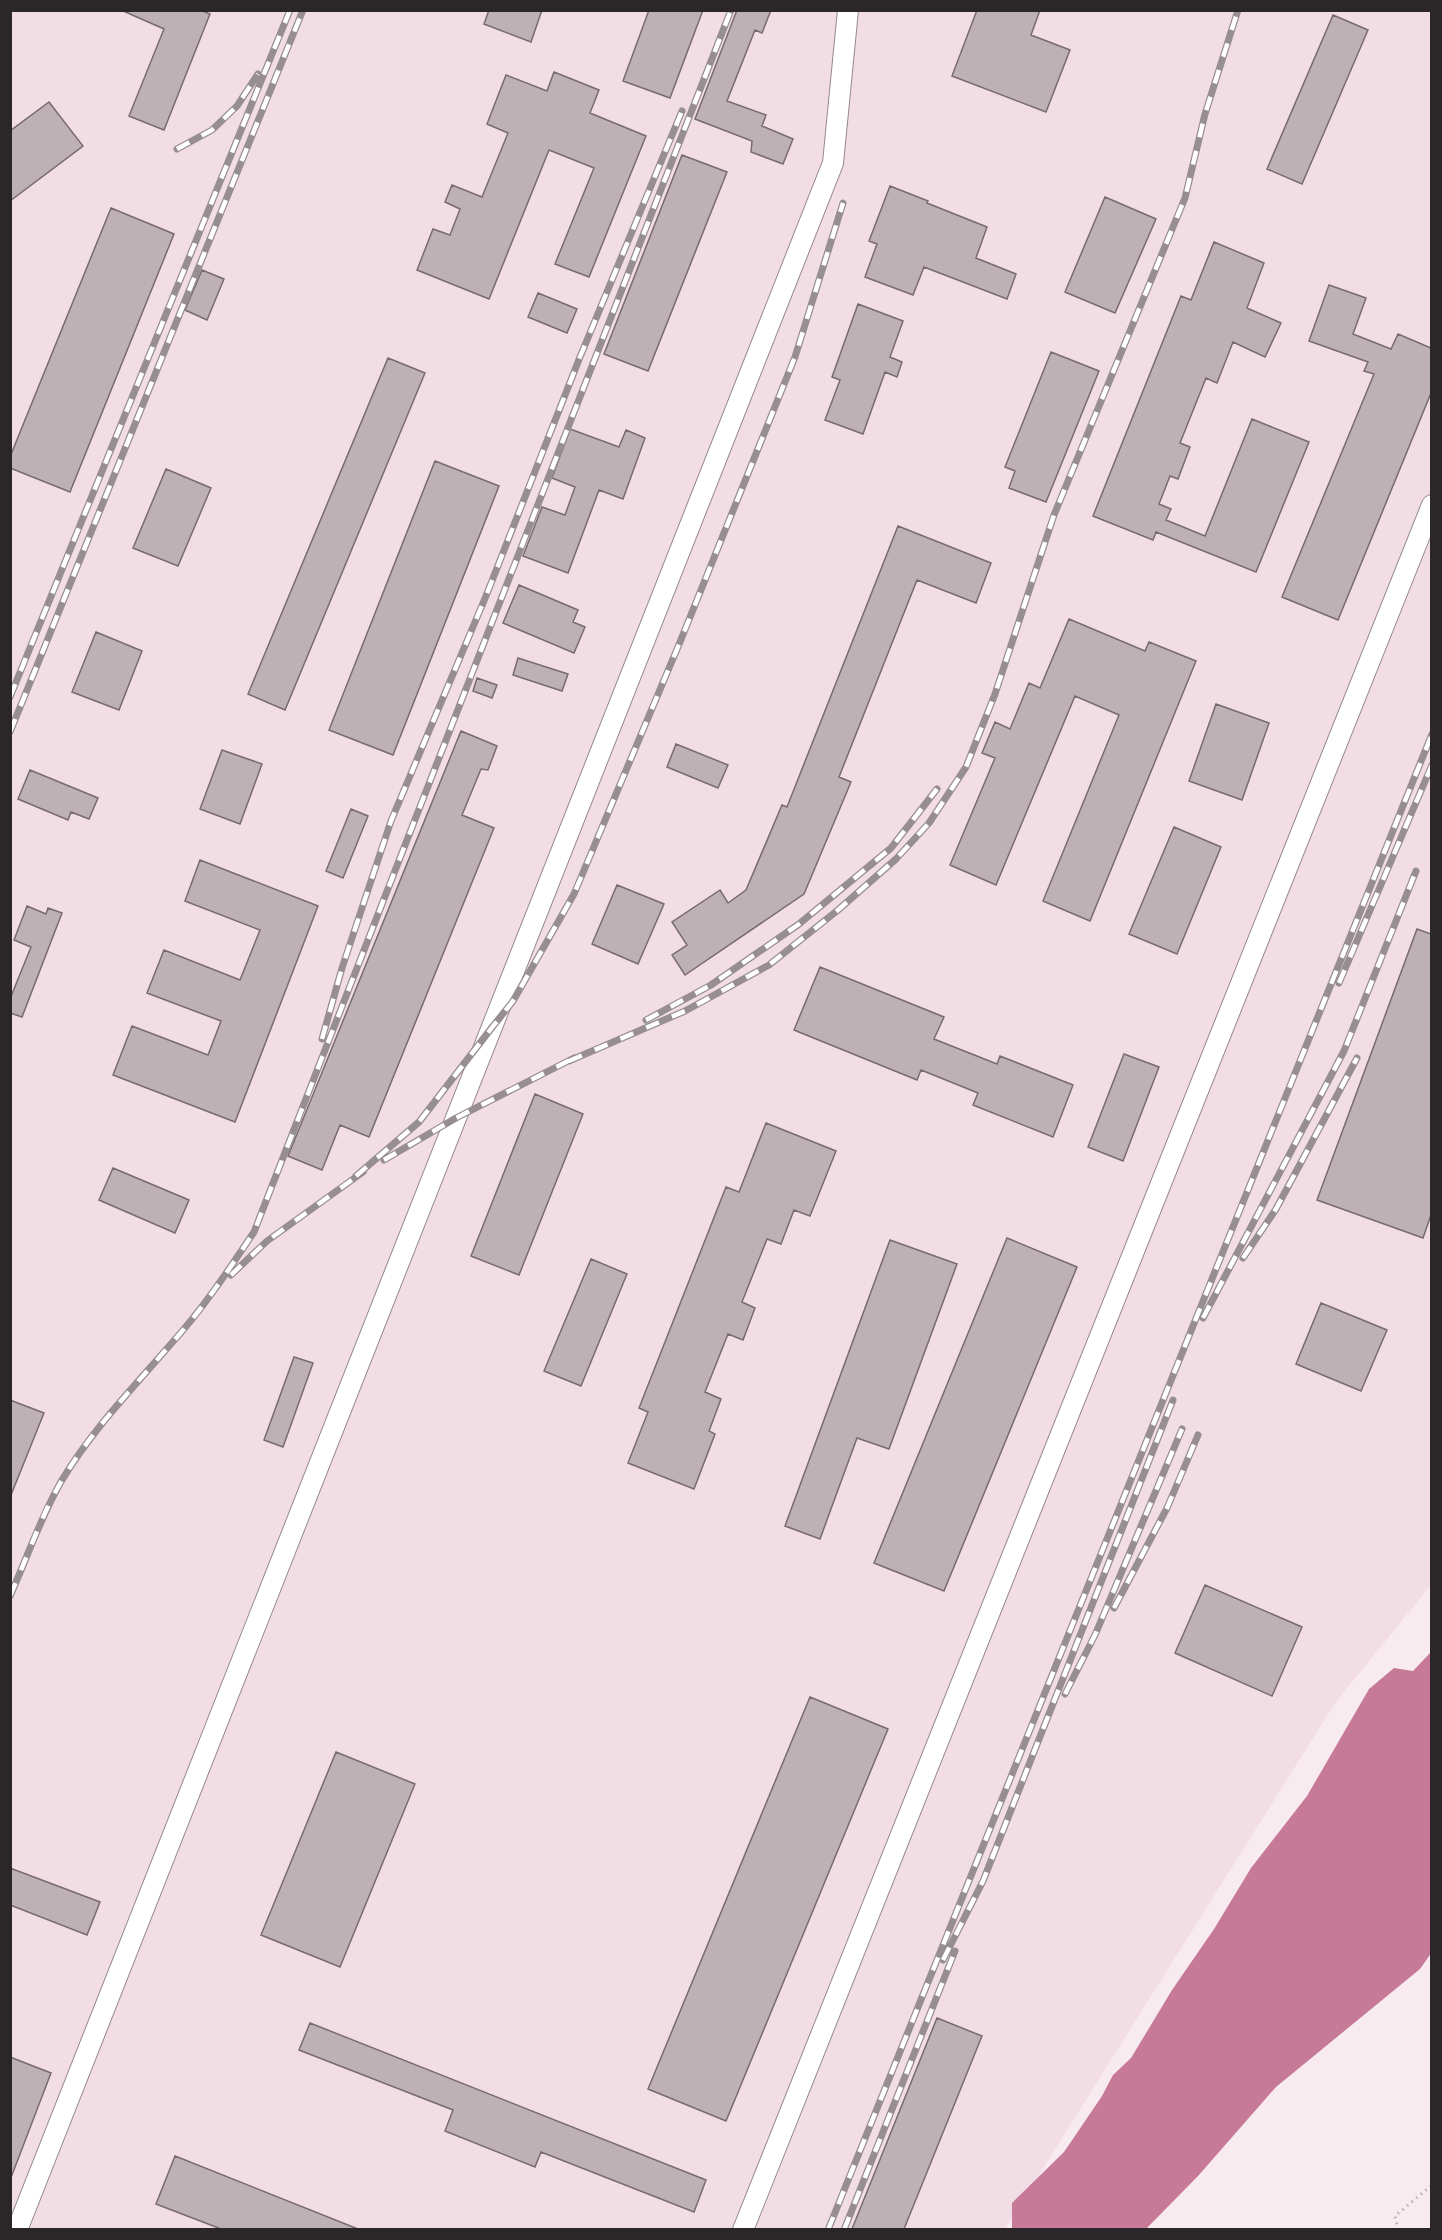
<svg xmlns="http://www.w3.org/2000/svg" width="1442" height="2240" font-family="'Alegreya Sans',sans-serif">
<rect width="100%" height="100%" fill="#f8ebef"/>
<path fill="#f3dde4" d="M11,11H1431V1585L1335,1703L1005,2229L11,2230Z"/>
<path fill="#c77a97" d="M1431,1652L1432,1952L1420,1969L1276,2087L1198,2176L1146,2229H1012V2203L1064,2152L1102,2096L1113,2075L1131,2058L1172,1990L1214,1929L1251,1868L1307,1796L1369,1689L1394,1668L1413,1671Z"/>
<path fill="#bdb1b5" stroke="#776b6f" stroke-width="1.5" d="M121,10H200L210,14L164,130L129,116L164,29Z
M489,10H542L531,42L484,24Z
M649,10H703L670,98L623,81Z
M737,10H771L762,33L755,30L727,101L766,115L762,126L793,139L783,164L751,152L752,141L695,119Z
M977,10H1040L1031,35L1070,50L1046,112L952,76Z
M1333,15L1368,30L1302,184L1267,169Z
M554,72L599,90L590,113L646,136L589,277L555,264L594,168L549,150L489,299L417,270L433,229L450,235L460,209L445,202L452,185L482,197L508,133L487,124L506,75L547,91Z
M49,102L83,146L10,201V131Z
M682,155L727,172L648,371L604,354Z
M890,186L928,201L927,203L987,227L976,258L1016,274L1007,299L924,267L913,295L865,277L877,244L869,241Z
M1105,197L1156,219L1115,313L1065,292Z
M111,208L174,234L70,492L10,468V457Z
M1214,242L1264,263L1247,308L1281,323L1265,357L1233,342L1217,383L1206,378L1180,443L1190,447L1178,479L1170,476L1159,504L1171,509L1166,520L1205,536L1252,419L1309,442L1256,572L1156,532L1153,540L1093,516L1181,296L1191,300Z
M202,270L224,279L207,320L185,310Z
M1329,285L1366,298L1353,334L1391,349L1398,334L1431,348V393L1338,620L1282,597L1374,374L1364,371L1368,362L1309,341Z
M538,293L577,309L567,333L528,317Z
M858,304L903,321L890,357L902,362L897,377L885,372L863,434L825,420L840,380L832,377Z
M1051,352L1099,371L1046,502L1009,488L1015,471L1005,467Z
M388,358L425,373L285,710L248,694Z
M570,429L619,447L626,430L645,438L623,499L599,490L568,573L523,556L542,507L565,515L575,487L552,478Z
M435,461L499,486L393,755L329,730Z
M166,469L211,488L178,566L133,548Z
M898,526L991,563L976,603L917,580L839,777L851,782L804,894L685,975L672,955L687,945L672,922L720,890L728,903L746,890L782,805L787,807Z
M519,585L578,610L573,622L585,627L574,653L503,623Z
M1069,619L1145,651L1149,642L1196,661L1090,921L1043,901L1119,715L1075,696L996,885L950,865L995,758L982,753L995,722L1010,729L1029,683L1040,688Z
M96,632L142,651L119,710L72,692Z
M518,658L568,674L562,691L513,675Z
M477,678L497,685L492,698L473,691Z
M1216,704L1269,723L1242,800L1189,781Z
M461,731L497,746L488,770L481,769L462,815L494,828L369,1137L340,1125L322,1170L288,1156Z
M676,744L728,765L718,788L667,767Z
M222,750L262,764L240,824L200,809Z
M30,770L98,798L89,819L71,812L68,820L18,799Z
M351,809L368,816L343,878L326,871Z
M1174,827L1221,847L1177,954L1129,934Z
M200,860L318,906L235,1122L113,1075L132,1026L208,1055L221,1021L147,993L164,950L240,980L260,930L185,901Z
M617,885L664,904L638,964L592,944Z
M27,906L46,914L48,908L62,913L22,1017L10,1013V999L31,947L14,940Z
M1417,929L1431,934V1215L1423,1238L1317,1200Z
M820,967L944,1017L934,1039L997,1064L1000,1056L1073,1085L1053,1137L973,1105L978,1093L921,1070L917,1080L794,1030Z
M1124,1054L1159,1067L1123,1161L1088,1147Z
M535,1094L583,1114L519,1275L471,1256Z
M766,1123L836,1151L810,1216L794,1210L781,1244L767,1239L742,1302L755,1308L743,1340L728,1334L705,1392L721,1399L709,1431L715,1434L694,1489L628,1463L648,1412L639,1408L726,1187L739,1192Z
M113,1168L189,1200L175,1233L99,1200Z
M1007,1238L1077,1267L944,1591L874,1563Z
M890,1240L957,1264L889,1449L857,1438L820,1539L785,1526Z
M591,1259L627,1274L581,1386L544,1371Z
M1321,1303L1387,1330L1361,1391L1296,1364Z
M294,1357L313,1363L283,1447L264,1440Z
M10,1400L44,1413L11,1495H10Z
M1205,1585L1302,1627L1272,1696L1175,1653Z
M810,1697L888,1729L726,2121L648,2089Z
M336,1752L415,1784L340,1967L261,1935Z
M10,1868L100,1902L87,1935L10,1905Z
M937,2018L982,2036L904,2229H852Z
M310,2023L706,2180L694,2212L541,2152L535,2167L445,2131L453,2110L299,2050Z
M10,2057L51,2073L12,2175L10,2174Z
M175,2156L358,2229H221L156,2204Z"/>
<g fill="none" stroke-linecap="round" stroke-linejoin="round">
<g stroke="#94888c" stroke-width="22">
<path id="minor" d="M17,2230L833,163L848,10
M743,2230L1432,505"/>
</g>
<path stroke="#b7adb0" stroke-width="3" stroke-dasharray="1.5 4.5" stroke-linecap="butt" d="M1398,2230L1395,2216L1432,2185"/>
<use href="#minor" stroke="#fff" stroke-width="20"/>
<g stroke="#978e91" stroke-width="7">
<path id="rail" d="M177,149L212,130L237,106L258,74
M10,697L290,10
M10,732L303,10
M1339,983L1432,765
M646,1020L711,985L799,924L891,848L937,789
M322,1039L342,968L391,821L486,596L580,357L682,111
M569,1061L685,1011L769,965L838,910L896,859L929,823L966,767L995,694L1054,515L1185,198L1205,114L1238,10
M384,1160L456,1118L574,1058
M356,1176L419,1122L490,1030L513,1001L574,894L680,642L795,357L843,203
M1243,1258L1276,1209L1357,1058
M231,1275L267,1241L363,1172
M1203,1318L1344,1051L1416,871
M10,1596C27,1558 41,1516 62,1480C92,1430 132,1389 170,1345C202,1310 228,1271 254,1232L731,10
M1114,1608L1167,1508L1198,1435
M1065,1694L1095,1635L1182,1429
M943,1960L983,1881L1173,1400
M828,2230L1432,734
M844,2230L955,1951"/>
</g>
<use href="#rail" stroke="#fff" stroke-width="4.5" stroke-dasharray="14" stroke-linecap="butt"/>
</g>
<rect width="1442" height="2240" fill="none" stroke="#2b2628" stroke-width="24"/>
</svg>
